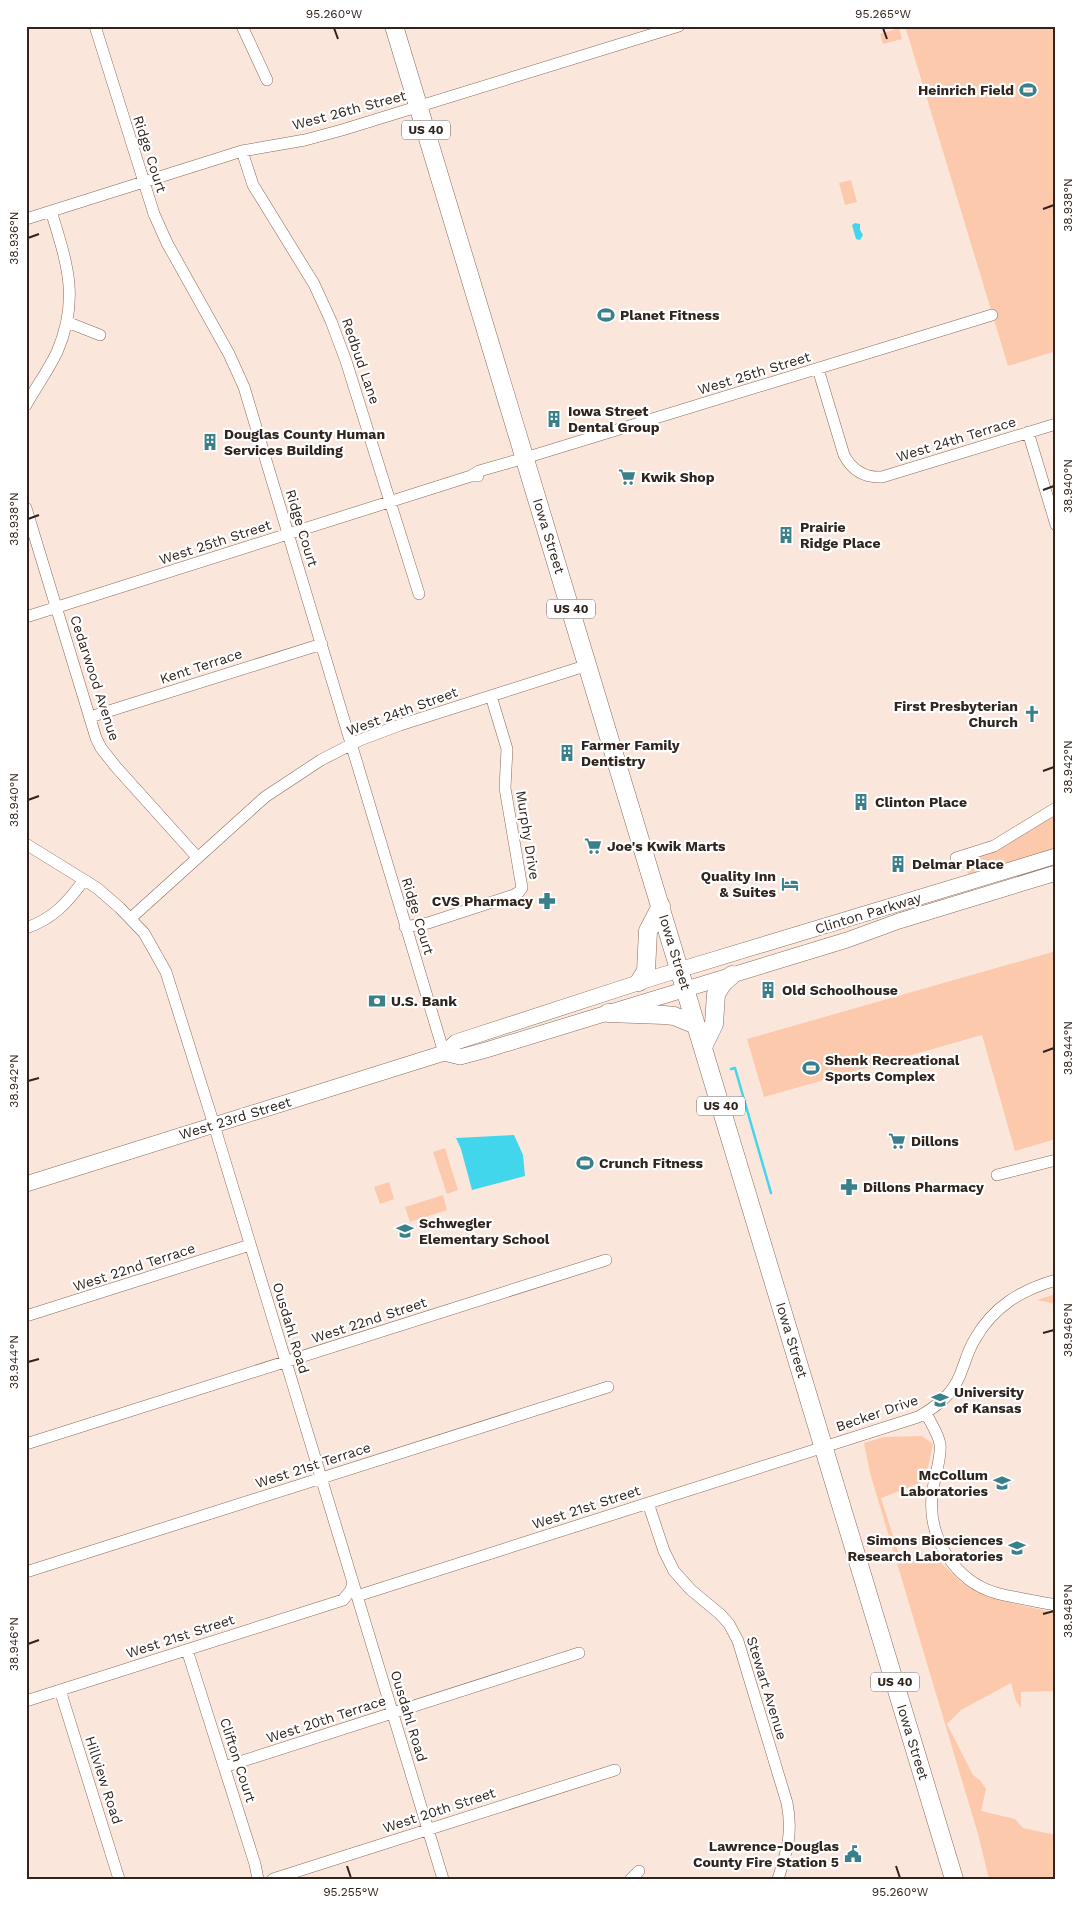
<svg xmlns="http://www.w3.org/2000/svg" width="1082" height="1905" font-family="'Work Sans',sans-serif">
<rect width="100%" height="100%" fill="#fbe6db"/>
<path fill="#fdc9ac" d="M905,26H1056V351L1008,366Z
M899,28L902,39L883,44L880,34Z
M851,180L857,202L845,205L839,183Z
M1056,813V850L969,877L964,861Z
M1056,951V1139L1015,1151L982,1035L764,1097L747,1039Z
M445,1148L458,1190L447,1194L433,1152Z
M389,1182L394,1199L380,1204L374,1187Z
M443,1195L447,1210L410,1222L405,1207Z
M1056,1294V1304L1037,1300Z
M922,1436L933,1444L925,1481L881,1498L902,1564L933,1555L961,1582L1003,1601L1056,1613V1691L1021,1692V1708L1016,1701L1011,1683L961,1710L947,1724L973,1775L980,1780L986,1789L981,1811L1015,1819L1023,1828L1056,1835V1879H989L978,1834L870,1473L864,1443L884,1437Z"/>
<path fill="#41d6eb" d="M855,223L860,224V230L863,235L860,240L856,239L852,225Z
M514,1135L523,1155L525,1176L472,1190L461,1149L456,1138Z"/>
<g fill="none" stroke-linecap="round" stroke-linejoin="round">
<path stroke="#41d6eb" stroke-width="2.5" d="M731,1069L735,1068L771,1193"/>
<g stroke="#886a5a" stroke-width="12">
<path id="minor" d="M95,26L154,214L167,243L229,354L244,387L444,1053
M242,26L267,80
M242,151L253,185L314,284L331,321L346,361L419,594
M26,219L242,151L305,140L342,130L679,26
M67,322L100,335
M818,369L844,455C852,470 865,478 882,477L1056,424
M26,405C36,387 48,371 57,352C80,299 67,263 51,211
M1028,432L1056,525
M471,476L479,471L525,458L992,315
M26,508L96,738L101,748L116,767L197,857
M26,617L471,476H478
M90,717L322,644
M26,844L97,888L120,908L144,933L166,972L214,1125L443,1879
M956,858L994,846L1056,808
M131,918L265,797L321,760L360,740L400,725L588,665
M405,927L428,923L514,895L519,892L522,888L505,788L507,749L491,696
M26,928C53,919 68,902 84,880
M997,1175L1056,1160
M26,1316L250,1245
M926,1413C930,1422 938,1433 940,1444C942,1458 933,1481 932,1496C928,1538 955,1581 996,1593C1015,1598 1036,1601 1056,1605
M26,1444L606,1260
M648,1503L664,1551L674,1571L691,1590L720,1614L729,1624L738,1641L787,1803C793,1833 787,1851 778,1879
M26,1572L608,1387
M357,1596L918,1417C936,1407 952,1395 960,1375C965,1363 968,1350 975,1339C993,1307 1021,1290 1056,1280
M187,1650L255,1864L258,1879
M60,1690L119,1879
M26,1701L343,1600L351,1590L353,1582
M224,1767L579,1653
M273,1879L615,1770
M631,1879L639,1871"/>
</g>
<g stroke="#886a5a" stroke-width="16">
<path id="major" d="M444,1053L460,1057L486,1050L847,940L899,921L1056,873
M26,1184L444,1053L456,1042L659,976L1056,856"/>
</g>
<g stroke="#886a5a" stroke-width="19">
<path id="highway" d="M394,26L954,1879
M639,982L646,971L648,931L661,906
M608,1013L664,1015L674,1016L696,1025
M703,1047L714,1024L716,994L723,983L732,975"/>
</g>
<use href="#minor" stroke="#fff" stroke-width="11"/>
<use href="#major" stroke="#fff" stroke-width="15"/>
<use href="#highway" stroke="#fff" stroke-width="18"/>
</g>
<path fill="none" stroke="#30241d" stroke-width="2" d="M334,28L338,39M883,28L887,39M1043,209L1054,205M28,238L39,234M1043,490L1054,486M28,519L39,515M1043,771L1054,767M28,800L39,796M1043,1052L1054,1048M28,1081L39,1078M1043,1333L1054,1330M28,1362L39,1359M1043,1614L1054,1611M28,1644L39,1640M347,1866L351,1878M896,1866L900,1878"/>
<defs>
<g id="stadium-bare" transform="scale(1.35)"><path d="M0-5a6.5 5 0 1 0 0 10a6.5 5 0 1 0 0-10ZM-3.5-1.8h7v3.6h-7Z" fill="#3a808b" stroke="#fff" stroke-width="2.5" paint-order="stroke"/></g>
<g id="building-bare" transform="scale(1.35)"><path d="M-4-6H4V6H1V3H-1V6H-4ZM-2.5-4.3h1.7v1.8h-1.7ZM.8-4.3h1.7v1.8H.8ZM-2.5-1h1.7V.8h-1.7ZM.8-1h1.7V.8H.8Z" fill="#3a808b" stroke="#fff" stroke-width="2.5" paint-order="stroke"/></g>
<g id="supermarket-bare" transform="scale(1.35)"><path d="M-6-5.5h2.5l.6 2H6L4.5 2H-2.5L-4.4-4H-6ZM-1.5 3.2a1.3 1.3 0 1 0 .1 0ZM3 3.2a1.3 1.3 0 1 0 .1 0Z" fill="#3a808b" stroke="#fff" stroke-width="2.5" paint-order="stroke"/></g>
<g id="church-bare" transform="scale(1.35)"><path d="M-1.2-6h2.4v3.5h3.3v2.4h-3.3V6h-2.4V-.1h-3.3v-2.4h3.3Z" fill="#3a808b" stroke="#fff" stroke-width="2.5" paint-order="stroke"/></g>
<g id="hotel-bare" transform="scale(1.35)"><path d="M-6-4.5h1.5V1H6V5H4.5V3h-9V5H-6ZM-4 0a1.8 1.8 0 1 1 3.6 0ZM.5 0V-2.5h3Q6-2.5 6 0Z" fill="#3a808b" stroke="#fff" stroke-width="2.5" paint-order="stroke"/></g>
<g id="pharmacy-bare" transform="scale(1.35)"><path d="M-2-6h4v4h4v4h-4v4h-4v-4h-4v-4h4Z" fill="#3a808b" stroke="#fff" stroke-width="2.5" paint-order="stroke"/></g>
<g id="bank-bare" transform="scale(1.35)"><path d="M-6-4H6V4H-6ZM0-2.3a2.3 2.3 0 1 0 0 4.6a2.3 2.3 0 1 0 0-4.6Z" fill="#3a808b" stroke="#fff" stroke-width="2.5" paint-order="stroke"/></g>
<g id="school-bare" transform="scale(1.35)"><path d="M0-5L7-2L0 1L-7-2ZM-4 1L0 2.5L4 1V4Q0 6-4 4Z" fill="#3a808b" stroke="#fff" stroke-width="2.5" paint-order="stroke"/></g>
<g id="university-bare" transform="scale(1.35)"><path d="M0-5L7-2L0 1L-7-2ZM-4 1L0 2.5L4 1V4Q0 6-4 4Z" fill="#3a808b" stroke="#fff" stroke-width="2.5" paint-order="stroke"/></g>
<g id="civic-bare" transform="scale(1.35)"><path d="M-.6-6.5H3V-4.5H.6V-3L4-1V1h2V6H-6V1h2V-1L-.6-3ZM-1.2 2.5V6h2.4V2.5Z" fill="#3a808b" stroke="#fff" stroke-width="2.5" paint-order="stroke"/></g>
</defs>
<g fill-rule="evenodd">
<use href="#stadium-bare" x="1028" y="90"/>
<use href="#stadium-bare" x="606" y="315"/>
<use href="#building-bare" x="554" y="419"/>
<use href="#building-bare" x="210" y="442"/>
<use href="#supermarket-bare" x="627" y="477"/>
<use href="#building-bare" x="786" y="535"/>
<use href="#church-bare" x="1032" y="714"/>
<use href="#building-bare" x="567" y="753"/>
<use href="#building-bare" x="861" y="802"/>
<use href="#supermarket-bare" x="593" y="846"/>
<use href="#building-bare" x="898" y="864"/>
<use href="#hotel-bare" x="790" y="884"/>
<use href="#pharmacy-bare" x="547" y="901"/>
<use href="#building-bare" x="768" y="990"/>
<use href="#bank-bare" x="377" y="1001"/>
<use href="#stadium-bare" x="811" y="1068"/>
<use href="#supermarket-bare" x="897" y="1141"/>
<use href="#stadium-bare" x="585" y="1163"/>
<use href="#pharmacy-bare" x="849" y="1187"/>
<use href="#school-bare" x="405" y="1231"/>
<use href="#university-bare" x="940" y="1400"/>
<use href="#university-bare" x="1002" y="1483"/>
<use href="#university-bare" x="1017" y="1548"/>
<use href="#civic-bare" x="853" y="1854"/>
</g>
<g text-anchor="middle" stroke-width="4.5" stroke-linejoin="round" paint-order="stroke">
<g fill="#fff" stroke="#6e6661" stroke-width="1">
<rect x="402" y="120.5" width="48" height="19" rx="4"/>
<rect x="547" y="599.5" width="48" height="19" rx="4"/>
<rect x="697" y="1096.5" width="48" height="19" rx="4"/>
<rect x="871" y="1672.5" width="48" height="19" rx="4"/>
</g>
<g font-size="12" font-weight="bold" fill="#30241d">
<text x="426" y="134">US 40</text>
<text x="571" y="613">US 40</text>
<text x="721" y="1110">US 40</text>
<text x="895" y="1686">US 40</text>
</g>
<g font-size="14" font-weight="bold" fill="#30241d" stroke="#fff" text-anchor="start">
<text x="1014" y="95" text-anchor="end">Heinrich Field</text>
<text x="620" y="320">Planet Fitness</text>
<text x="568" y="416">Iowa Street<tspan x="568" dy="16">Dental Group</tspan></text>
<text x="224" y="439">Douglas County Human<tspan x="224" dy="16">Services Building</tspan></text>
<text x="641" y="482">Kwik Shop</text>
<text x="800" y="532">Prairie<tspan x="800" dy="16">Ridge Place</tspan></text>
<text x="1018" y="711" text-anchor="end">First Presbyterian<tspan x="1018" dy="16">Church</tspan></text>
<text x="581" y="750">Farmer Family<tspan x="581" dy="16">Dentistry</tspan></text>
<text x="875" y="807">Clinton Place</text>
<text x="607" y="851">Joe's Kwik Marts</text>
<text x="912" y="869">Delmar Place</text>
<text x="776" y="881" text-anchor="end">Quality Inn<tspan x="776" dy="16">&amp; Suites</tspan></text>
<text x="533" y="906" text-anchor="end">CVS Pharmacy</text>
<text x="782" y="995">Old Schoolhouse</text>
<text x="391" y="1006">U.S. Bank</text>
<text x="825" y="1065">Shenk Recreational<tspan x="825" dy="16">Sports Complex</tspan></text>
<text x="911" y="1146">Dillons</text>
<text x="599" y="1168">Crunch Fitness</text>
<text x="863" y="1192">Dillons Pharmacy</text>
<text x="419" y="1228">Schwegler<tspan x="419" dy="16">Elementary School</tspan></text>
<text x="954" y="1397">University<tspan x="954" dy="16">of Kansas</tspan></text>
<text x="988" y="1480" text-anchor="end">McCollum<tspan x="988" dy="16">Laboratories</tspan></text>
<text x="1003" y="1545" text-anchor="end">Simons Biosciences<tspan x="1003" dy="16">Research Laboratories</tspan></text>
<text x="839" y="1851" text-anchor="end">Lawrence-Douglas<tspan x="839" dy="16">County Fire Station 5</tspan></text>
</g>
<g font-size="14" fill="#30241d" stroke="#fff">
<text transform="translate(349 110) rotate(-15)" y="5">West 26th Street</text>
<text transform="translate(150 154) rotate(72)" y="5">Ridge Court</text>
<text transform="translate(361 361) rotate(71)" y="5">Redbud Lane</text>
<text transform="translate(754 373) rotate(-17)" y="5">West 25th Street</text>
<text transform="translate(956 439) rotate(-17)" y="5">West 24th Terrace</text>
<text transform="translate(302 528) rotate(73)" y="5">Ridge Court</text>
<text transform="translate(549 536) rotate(73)" y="5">Iowa Street</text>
<text transform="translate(215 542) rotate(-18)" y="5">West 25th Street</text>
<text transform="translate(201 666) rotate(-18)" y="5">Kent Terrace</text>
<text transform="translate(95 678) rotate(72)" y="5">Cedarwood Avenue</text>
<text transform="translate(402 711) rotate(-20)" y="5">West 24th Street</text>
<text transform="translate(528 835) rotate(81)" y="5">Murphy Drive</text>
<text transform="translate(868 913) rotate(-17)" y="5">Clinton Parkway</text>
<text transform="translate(418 916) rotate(73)" y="5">Ridge Court</text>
<text transform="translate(675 952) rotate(73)" y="5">Iowa Street</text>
<text transform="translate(235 1118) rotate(-17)" y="5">West 23rd Street</text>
<text transform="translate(134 1267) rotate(-18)" y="5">West 22nd Terrace</text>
<text transform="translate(369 1320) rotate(-18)" y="5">West 22nd Street</text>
<text transform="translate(291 1328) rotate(73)" y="5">Ousdahl Road</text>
<text transform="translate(792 1340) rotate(73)" y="5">Iowa Street</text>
<text transform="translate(877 1413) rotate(-19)" y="5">Becker Drive</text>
<text transform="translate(313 1465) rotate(-18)" y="5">West 21st Terrace</text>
<text transform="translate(586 1507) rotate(-18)" y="5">West 21st Street</text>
<text transform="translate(180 1636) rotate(-18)" y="5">West 21st Street</text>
<text transform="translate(767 1688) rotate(73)" y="5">Stewart Avenue</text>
<text transform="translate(409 1716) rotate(73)" y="5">Ousdahl Road</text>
<text transform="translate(326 1719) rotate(-18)" y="5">West 20th Terrace</text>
<text transform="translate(913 1742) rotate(73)" y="5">Iowa Street</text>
<text transform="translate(238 1760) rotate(72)" y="5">Clifton Court</text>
<text transform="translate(104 1780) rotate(72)" y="5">Hillview Road</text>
<text transform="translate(439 1810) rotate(-18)" y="5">West 20th Street</text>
</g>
</g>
<rect width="1082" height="1905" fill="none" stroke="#ffffff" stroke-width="55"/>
<rect x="28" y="28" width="1026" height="1850" fill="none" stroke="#30241d" stroke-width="2"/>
<g font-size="12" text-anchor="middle" fill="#30241d">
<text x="334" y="18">95.260°W</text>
<text x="883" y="18">95.265°W</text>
<text transform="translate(1068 205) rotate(-90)" y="4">38.938°N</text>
<text transform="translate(14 238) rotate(-90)" y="4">38.936°N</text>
<text transform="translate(1068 486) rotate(-90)" y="4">38.940°N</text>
<text transform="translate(14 519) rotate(-90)" y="4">38.938°N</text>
<text transform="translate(1068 767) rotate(-90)" y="4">38.942°N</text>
<text transform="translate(14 800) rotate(-90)" y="4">38.940°N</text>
<text transform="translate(1068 1048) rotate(-90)" y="4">38.944°N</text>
<text transform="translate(14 1081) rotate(-90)" y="4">38.942°N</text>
<text transform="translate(1068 1330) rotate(-90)" y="4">38.946°N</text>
<text transform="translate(14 1362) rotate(-90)" y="4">38.944°N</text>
<text transform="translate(1068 1611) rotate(-90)" y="4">38.948°N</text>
<text transform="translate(14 1644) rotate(-90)" y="4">38.946°N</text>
<text x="351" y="1896">95.255°W</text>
<text x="900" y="1896">95.260°W</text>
</g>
</svg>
